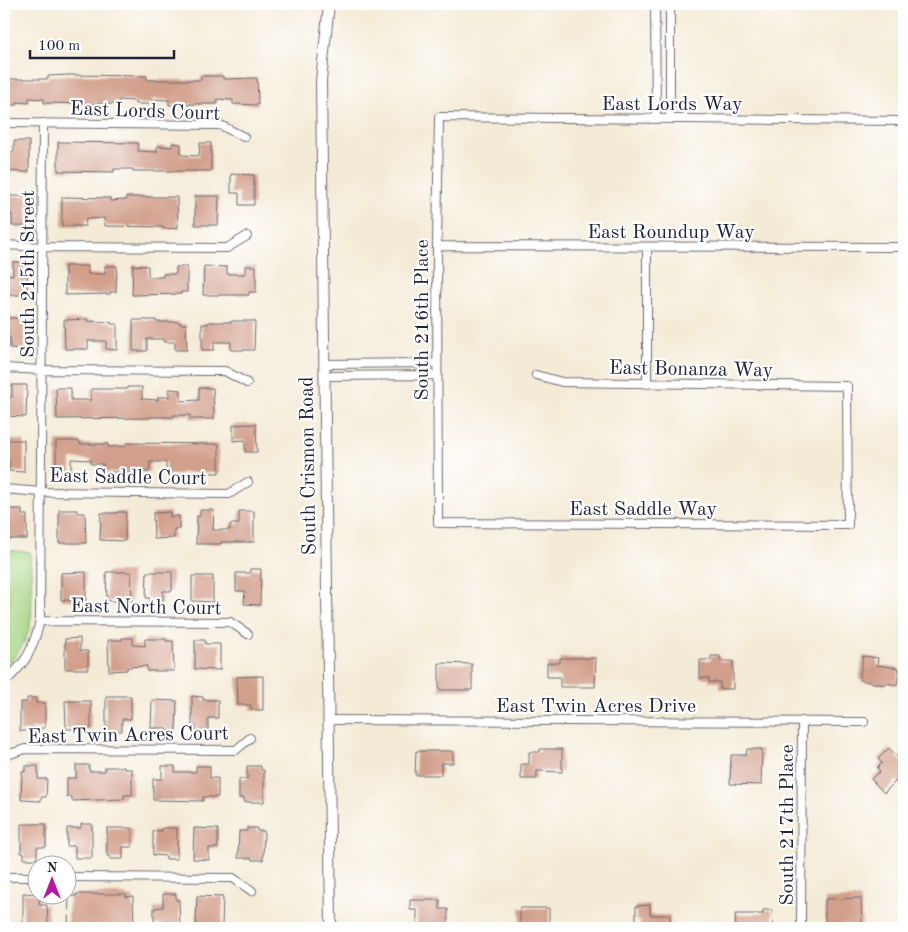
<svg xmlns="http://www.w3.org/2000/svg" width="908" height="932" font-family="'Old Standard TT',serif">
<rect width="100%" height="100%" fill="#fff"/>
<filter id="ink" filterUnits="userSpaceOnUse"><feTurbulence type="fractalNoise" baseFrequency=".02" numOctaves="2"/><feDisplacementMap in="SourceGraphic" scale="10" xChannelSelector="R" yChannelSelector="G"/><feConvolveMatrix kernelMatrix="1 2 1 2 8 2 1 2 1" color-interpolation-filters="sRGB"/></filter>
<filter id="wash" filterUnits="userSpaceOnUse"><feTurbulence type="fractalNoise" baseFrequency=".0096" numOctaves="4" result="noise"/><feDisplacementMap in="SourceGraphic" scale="20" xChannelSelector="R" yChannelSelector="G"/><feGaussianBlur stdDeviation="1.12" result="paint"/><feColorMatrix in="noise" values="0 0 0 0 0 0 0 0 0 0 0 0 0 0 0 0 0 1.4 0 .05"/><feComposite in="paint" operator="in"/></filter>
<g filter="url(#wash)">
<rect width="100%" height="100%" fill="#f4ebd7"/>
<path fill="#a5d482" stroke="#647b5e" d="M4,550L30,552C31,574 34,609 29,630C24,646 14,658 4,670Z"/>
<g id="blocks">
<path fill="#d29f8b" d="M69,75L147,76V80H201V76H223V79L257,78L258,105L233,104V100L217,99V104H190V105H169V100L152,99V104H135V101L119,100L118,104H94L44,103V99L29,98V103L17,102V105H8V79H48V76Z
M14,141H29V172L4,171L5,152H14Z
M58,142L138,143V151L157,152V146L172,147V143L181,144V155L199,156L200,143H211V171H133V169H114V172L58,171Z
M231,174L254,175V205H239V193H231Z
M4,196H27V226H12V214L4,215Z
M195,196H219L218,225H195Z
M62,197L110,198V201L126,200V197H177L178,228L163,229V227L105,226L104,218L86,219L85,226H62Z
M13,262H23L22,265H28L27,295H4V274L13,275Z
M133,265L148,266V277H163V274H176V267H187V292H181V294L132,295Z
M65,266H88V274H105V266H117L116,292H110V294L65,295Z
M204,266L227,267V274H245V266H256V292H249V295H203Z
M4,318H26L25,349L10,348V337H4Z
M88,319V321L111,322V324H117V350L106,349V341H88V349H65L64,320Z
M133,320H156V322H180V324H186L187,350H175V342H164V339H147V351H133Z
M232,321H255L254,350H231V342H214V350H202V324H208V322H232Z
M12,385H27L26,417L4,416V397H12Z
M127,387H142V399L158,400V397H169V389L181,390V401L199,400V388H213L214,419H190V415H174V417H150V418L57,419L56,388H71V400H91V389H127Z
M256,424L257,452H245V440L233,441V425Z
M4,440H24V472L9,471V459H4Z
M56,441H80V444H108V447L126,446V443L219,444V473H180V475H166V462H150L149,472H103V464H91V460L71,459V472H56Z
M4,509H22V515H27V539H4Z
M59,510H77V513H85L86,543H59Z
M200,510H214L213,530H230V524H239V511H254V542H221V544H196L197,516H200Z
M117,512H126L125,541L100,540L101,513H117Z
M170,512V517L179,516V529H174V538L154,539L153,513Z
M250,569H261L260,605L244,604L245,591H236V573H250Z
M86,572V601L61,600V573Z
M106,572H131L132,601H107Z
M147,572H172V591H163V603H150V598H146Z
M192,576H213V602L192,601Z
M80,638V651H88V669H65V639Z
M122,638H133V645L145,646V639H166V641H173L174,671H147V666L127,667V670L109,671L108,640H122Z
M195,640H205V644H220V670L195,669Z
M711,656H720V661H733V689H720V682H709V678H700V660H711Z
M863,656L878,658L877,665L899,668L897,685L885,683V685L859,680Z
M560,658H596L595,687H560V677H547V663H560Z
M439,663L472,664V690H439Z
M263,676V710H251V705H238L237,677Z
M106,696H131V719H122V731H106Z
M192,696L203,697V700H218V718H208V732H196V726H192Z
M27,698H36V703H45V728H31V731H20V702H27Z
M152,700L177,701L176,731H166V728H151Z
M65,701H91V729H66Z
M889,748L904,764V788L897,780L884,793L871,779L880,771L877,768L882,763L878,759Z
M540,749H562V772L537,771V779H521V764H529V752H540Z
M747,749H762L761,785L730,784L731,755H746Z
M416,751H453V763H441V775H415Z
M76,765H89V771H105V767H124V769H132V795H124V799L72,801V797H67V778H76Z
M25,766H38V779H47L46,797H41V801L21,800L22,771L25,772Z
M162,766H175V772H196V766H210V778H218V797H203V801L153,800V779H162Z
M247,766H261V770H264V802H244V798H239V779H247Z
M21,824H46V847H37V859H24V853H21Z
M81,824H92V858H75V846H67V828H81Z
M107,828H132V847H123V859H110V856H107Z
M162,828H177V859H166V856L153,855V831H162Z
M194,828L218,829V848H209V860L193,859Z
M247,828H257V831H264L263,860H252V858H238L239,831H247Z
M23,893L39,894V905H47L48,925H34V928H23Z
M76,894H126V897L133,896L134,928H68L69,896H76Z
M163,894H176V900H179L180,928H168V925H154V908L163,907Z
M197,896L223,897L222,926L196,925Z
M861,898L862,928H848V925L825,926V899Z
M410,900H440V909H448V928H417V910H410Z
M650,905V915H670V928H640V921H636V906Z
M520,908H549V928H520Z
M763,910H772L773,928H736L735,914H763Z"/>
</g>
</g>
<g filter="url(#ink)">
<use href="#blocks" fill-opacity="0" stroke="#6c6872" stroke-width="1"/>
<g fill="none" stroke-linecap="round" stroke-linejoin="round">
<g stroke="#6c6872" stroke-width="10">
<path id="minor" d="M655,4L656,119
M670,4V119
M4,123L220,125L244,137
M4,245L43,247L227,248L247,236
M437,246L904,247
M324,364L437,363
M4,368L42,370L225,371L247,383
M536,375L562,382L847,386L848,525L438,523L437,246L439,117L904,121
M324,376L437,375
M647,384V247
M4,489L41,492L229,494L248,482
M40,621L230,622L248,634
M4,683C27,661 32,652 40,621L43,123
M328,720L864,722
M4,756L25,749L236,750L250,738
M4,877H38
M68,877L233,878L252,891
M801,928L802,721"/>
</g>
<g stroke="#6c6872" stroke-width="12">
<path id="tertiary" d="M329,4L321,81L331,928"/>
</g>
<use href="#minor" stroke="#fff" stroke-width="8"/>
<use href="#tertiary" stroke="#fff" stroke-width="10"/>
</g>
</g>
<g text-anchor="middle" stroke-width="4.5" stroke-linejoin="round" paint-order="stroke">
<g font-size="20" fill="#22223b" stroke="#fff">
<text x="672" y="110">East Lords Way</text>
<text transform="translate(145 110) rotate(2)" y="7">East Lords Court</text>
<text x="671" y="238">East Roundup Way</text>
<text transform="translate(27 274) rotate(-90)" y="7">South 215th Street</text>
<text transform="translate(421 320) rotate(-90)" y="7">South 216th Place</text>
<text transform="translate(691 368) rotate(1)" y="7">East Bonanza Way</text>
<text transform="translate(307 466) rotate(-91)" y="7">South Crismon Road</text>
<text transform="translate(128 476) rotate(1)" y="7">East Saddle Court</text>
<text x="643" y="515">East Saddle Way</text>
<text transform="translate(146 606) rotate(1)" y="7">East North Court</text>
<text x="596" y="712">East Twin Acres Drive</text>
<text transform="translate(128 734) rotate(-1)" y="7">East Twin Acres Court</text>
<text transform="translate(786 825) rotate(-90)" y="7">South 217th Place</text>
</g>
</g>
<rect width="908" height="932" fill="none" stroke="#fff" stroke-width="20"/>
<g transform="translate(52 880)"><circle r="24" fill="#ffffff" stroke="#a7a7b1"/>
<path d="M0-4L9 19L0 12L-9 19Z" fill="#b5179e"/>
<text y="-8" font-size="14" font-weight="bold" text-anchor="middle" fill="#22223b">N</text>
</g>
<path d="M30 50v8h144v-8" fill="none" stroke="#22223b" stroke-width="2.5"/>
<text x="38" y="50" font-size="15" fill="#22223b" stroke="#ffffff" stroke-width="4" paint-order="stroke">100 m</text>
</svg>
